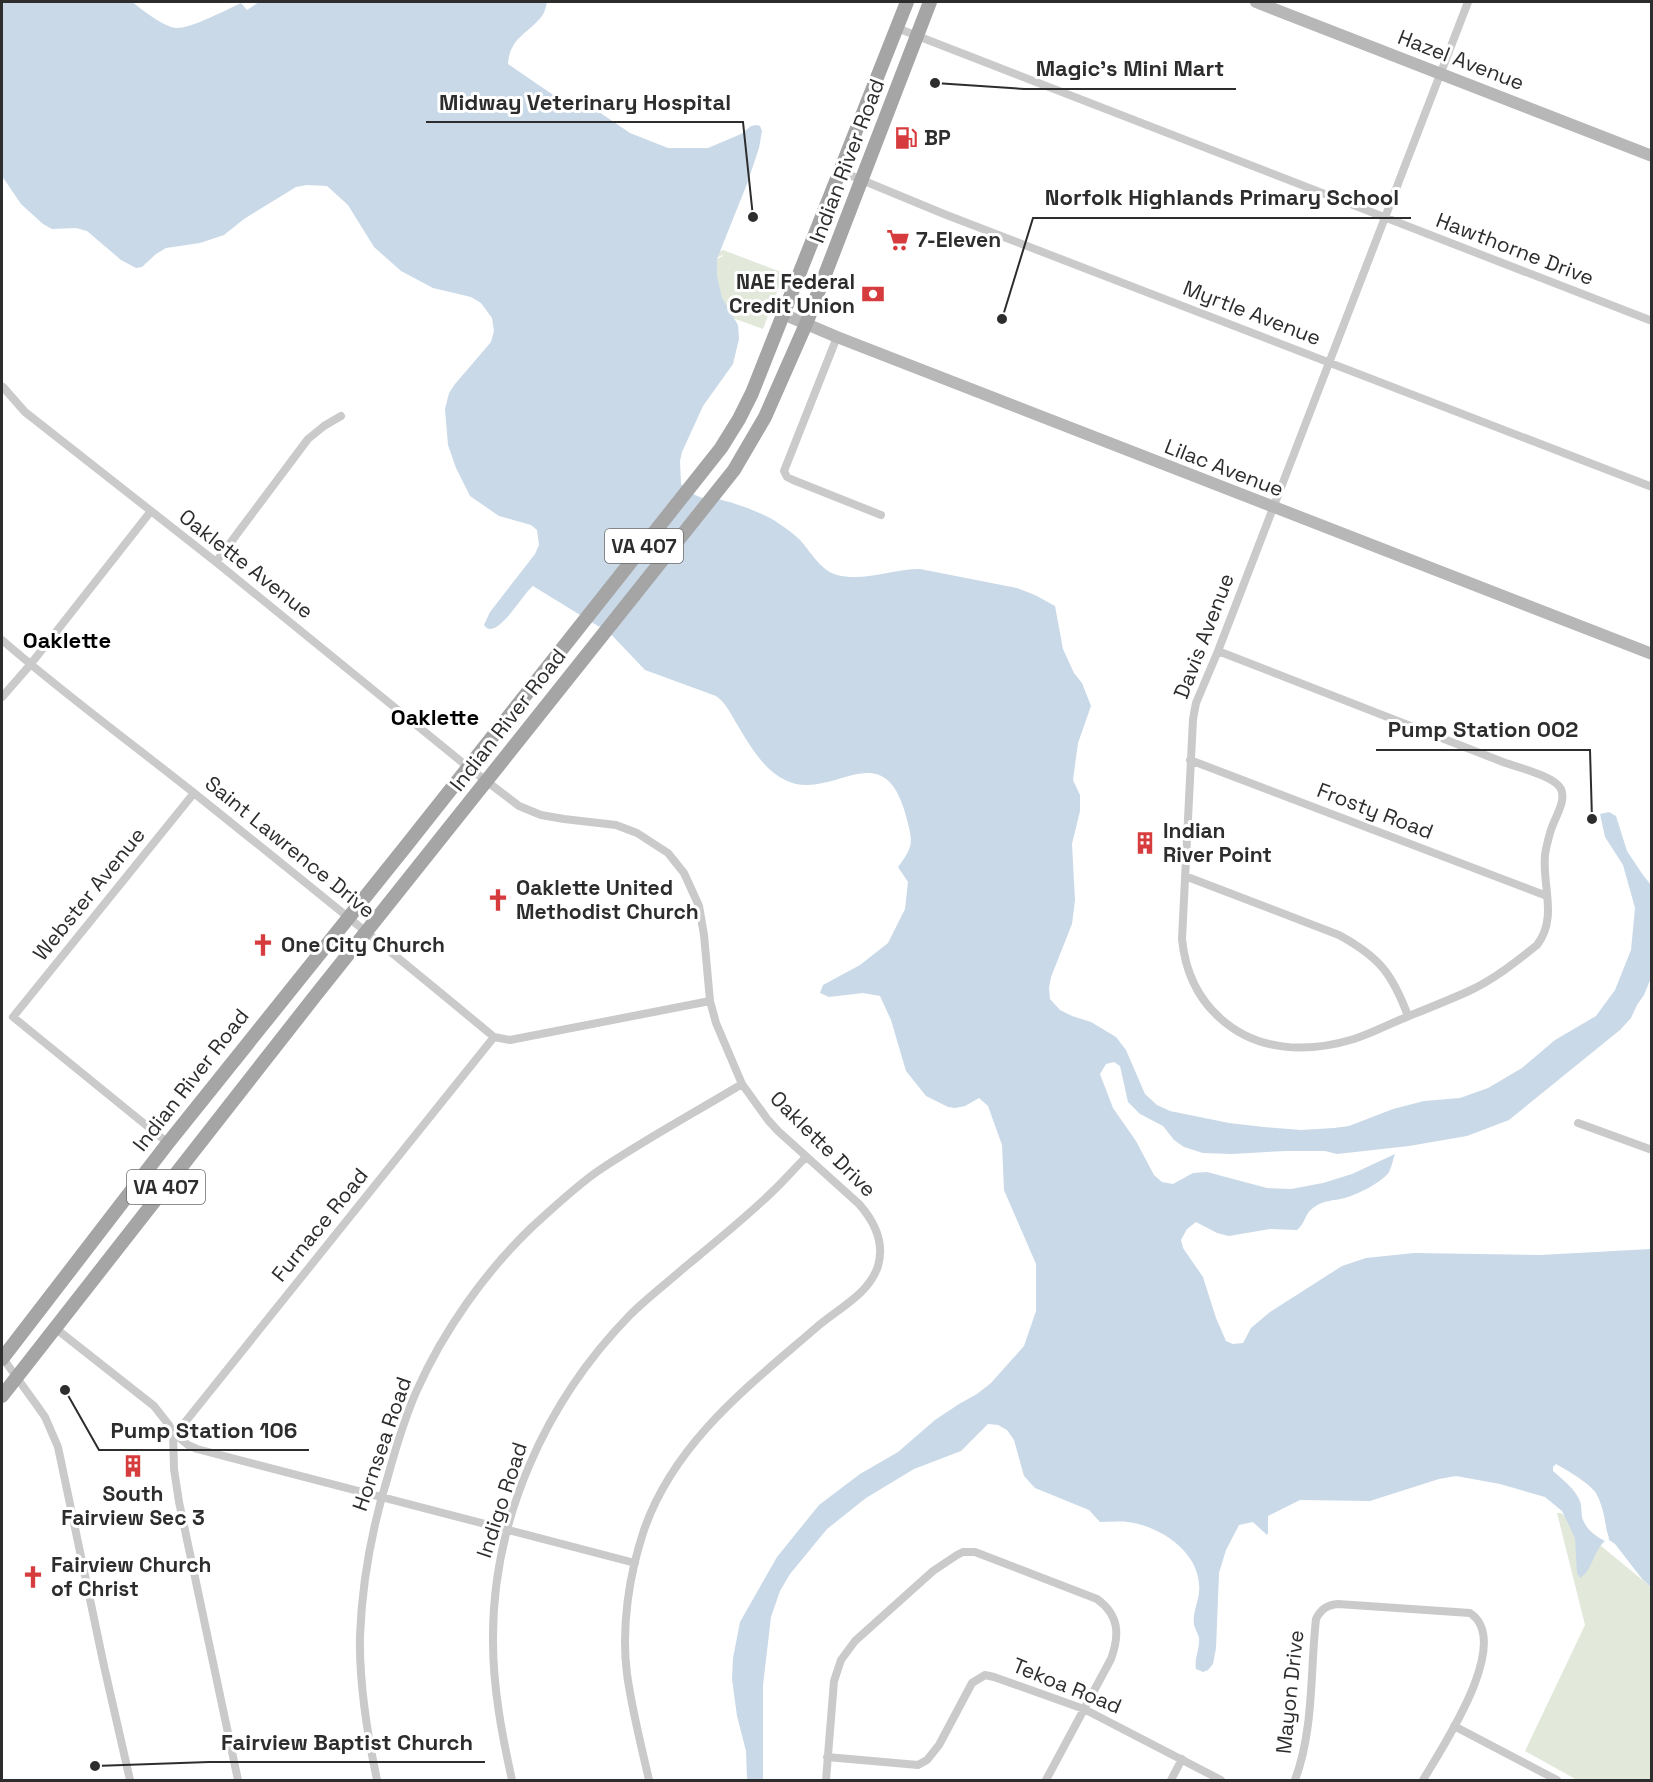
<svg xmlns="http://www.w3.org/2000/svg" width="1653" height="1782" font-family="'Space Grotesk',sans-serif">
<rect width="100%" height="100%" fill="#fff"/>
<path fill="#e2e9db" d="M723,250L784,273L763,329L697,305L701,266L723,256V255L686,270Z
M1557,1513H1561L1651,1587V1780H1577L1525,1751L1585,1625Z"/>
<path fill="#c9d9e8" d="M2,2H132C143,10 162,26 176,28C190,29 228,9 241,3L247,10L259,2H547C546,6 545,12 542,16C528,34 510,37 508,64L565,103L596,110L630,133L668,148H708L741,134L751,126L757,125L760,126L762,131L759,148L747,184L717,259V276L722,298L738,325L739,339L733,364L703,406L682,452L680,461L681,484C686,488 693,495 700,497C704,499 709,498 713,498C733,502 762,512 778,523C786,528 794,534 800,540C811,552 821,571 837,575C865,582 892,569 920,569L1017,588L1035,595L1055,606L1063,649L1074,673L1082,683L1091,706L1078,743L1073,780L1080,795V811L1072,844L1075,900L1072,924L1051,977L1049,988L1050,999L1060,1010L1072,1016L1091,1022L1116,1037L1126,1050L1145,1094L1157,1105L1170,1111L1229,1123L1264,1127L1301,1130L1334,1128L1349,1126L1393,1109L1424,1101L1460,1098L1488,1088L1522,1068L1555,1040L1596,1016L1615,990L1631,950L1635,908L1623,865L1605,837L1600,814L1609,812L1616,816L1627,851L1643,875L1651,885V978L1644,995L1637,1005L1631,1018L1620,1030L1509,1120L1467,1136L1409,1146L1337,1154L1325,1151H1286L1231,1154L1203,1153L1184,1147L1174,1140L1163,1126L1140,1114L1128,1102L1120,1066L1114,1062L1106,1064L1100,1074L1113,1108L1136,1141L1154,1175L1162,1182L1173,1184L1193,1173L1207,1172L1267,1188L1291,1189L1323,1183L1352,1174L1395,1154C1393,1159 1392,1166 1389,1172C1383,1182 1356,1195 1345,1198C1333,1201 1323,1200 1313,1208C1305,1213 1305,1224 1297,1230L1270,1229L1229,1236L1217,1233L1196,1222L1187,1229L1181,1240L1183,1248L1203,1277L1216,1318L1226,1341L1233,1344L1243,1343L1251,1328L1270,1312L1342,1266L1366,1258L1414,1253L1540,1255L1651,1249V1587L1643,1580L1615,1544L1609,1540C1609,1535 1606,1531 1606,1526C1604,1515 1602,1504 1596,1493C1589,1483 1567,1470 1556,1464L1553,1467V1471C1562,1479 1574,1488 1579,1499C1583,1506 1580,1516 1584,1522C1588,1531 1597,1537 1605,1541C1593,1551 1593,1570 1580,1578L1577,1573L1575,1538L1562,1511L1545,1497L1500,1484L1456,1476L1439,1479L1370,1501L1300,1500L1268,1516V1533L1267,1535L1253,1522L1239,1525L1226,1550L1219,1573L1216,1648L1213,1664L1208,1670L1203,1672L1196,1669C1194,1658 1200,1649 1199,1638C1198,1633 1195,1629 1194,1625C1192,1611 1201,1598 1199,1584C1197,1550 1159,1526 1128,1522C1119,1521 1109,1522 1100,1522L1089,1510L1035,1488L1024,1476L1014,1440L1007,1430L998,1425L988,1424L961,1451L914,1469L866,1498L827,1529L790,1574L780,1591L771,1617L763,1685V1780H747L746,1751L737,1716L732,1679L733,1658L740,1622L777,1557L819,1505L860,1474L898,1452L935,1420L959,1404L977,1394L991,1383L1024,1346L1036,1311V1264L1004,1190L1002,1145L988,1106L979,1098L965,1106L955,1108L948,1107L926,1096L906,1071L891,1020L880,996L863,993L829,997L820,993L823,985L860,965L888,943L905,909L908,882L898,867C914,846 913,842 906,816C883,730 832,804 785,780C762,769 748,742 735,721C730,712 725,702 716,696L645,670L605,628L598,626L533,586C523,593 496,643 484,625L490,612L535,554L539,545L537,530L531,525L499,516L470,496L456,468L448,445L445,409L449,393L455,384L491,342L494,331L492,318L481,303L471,297L433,288L401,271L374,247L348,205L327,186L307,185L296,187L244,219L224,235L200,243L166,248L156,254L142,267L136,268L121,260L87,231L76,228L52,229L43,224L21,204L2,176Z"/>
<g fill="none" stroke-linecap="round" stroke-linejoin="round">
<path stroke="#cacaca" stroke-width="8" d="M897,28L1652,321
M840,171L944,214L1652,487
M837,337L784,471L787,477L793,480L881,515
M3,387L25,412L216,562L468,767L519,806L541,815L564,819L616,825L637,833L668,853L684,873L699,906L704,935L710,1001L716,1023L742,1084L768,1120L778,1131L859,1204C874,1221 885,1242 878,1266C869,1294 839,1308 818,1326C750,1385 675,1441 644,1530C629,1575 621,1627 627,1674C632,1710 641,1745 649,1780
M216,562L308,439L324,426L341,416
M2,640C64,694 130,742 194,793C295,874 395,955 494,1037L510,1040L710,1001
M1218,651L1503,762C1516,767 1555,776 1561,789C1567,802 1553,820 1550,833C1548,840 1546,848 1545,855C1542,886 1558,918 1537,945C1516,962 1493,980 1469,991C1449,1000 1429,1008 1409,1016C1391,1023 1373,1033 1354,1039C1308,1053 1258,1052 1221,1019C1197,998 1185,970 1182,939L1193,719L1196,703L1218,651L1468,2
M2,697L30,665L151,511
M1190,760L1547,896
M1185,876L1339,935C1379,957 1392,973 1408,1016
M494,1037L182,1426L173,1433L188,1445L197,1449L635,1563
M1578,1123L1652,1150
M168,1143L13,1017L194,793
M55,1328L154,1406L169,1425L173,1433L174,1469L179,1502L238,1780
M2,1357L38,1407L45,1417L58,1447L104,1666L130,1780
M1454,1726L1557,1780
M827,1757L918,1765L927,1760L939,1745L972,1683L985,1675L994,1677L1084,1709L1221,1780
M377,1780C367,1733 359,1685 360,1636C362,1582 372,1528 388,1476C396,1447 405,1417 417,1390C444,1330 485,1272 532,1227C553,1208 575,1187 598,1171C644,1140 694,1113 742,1084
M512,1780C502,1735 493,1688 493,1641C492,1519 546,1401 630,1315C647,1298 667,1283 685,1267C714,1243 744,1219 771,1193C783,1182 794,1169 806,1157
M826,1780L834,1681L841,1660L855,1641L933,1571L957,1555L963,1552H975L1097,1599C1119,1615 1120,1634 1111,1659L1046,1780
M1171,1780L1182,1759
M1295,1780C1314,1729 1310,1673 1316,1619C1321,1609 1327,1605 1338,1604L1470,1613C1514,1642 1441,1749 1423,1780"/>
<path stroke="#b7b7b7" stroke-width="12" d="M1256,2L1652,156
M783,314L837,337L1652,654"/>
<path stroke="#a5a5a5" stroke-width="14" d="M2,1359L168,1143L406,846L721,448L739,419L752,393L907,2
M2,1396L315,996L734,470L765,417L806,324L930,2"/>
</g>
<defs>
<g id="fuel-bare" transform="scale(1.8)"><path d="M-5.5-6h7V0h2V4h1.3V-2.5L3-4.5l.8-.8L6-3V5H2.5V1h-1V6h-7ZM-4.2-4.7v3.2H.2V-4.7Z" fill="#d63c3d" stroke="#fff" stroke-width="2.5" paint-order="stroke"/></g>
<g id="supermarket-bare" transform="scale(1.8)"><path d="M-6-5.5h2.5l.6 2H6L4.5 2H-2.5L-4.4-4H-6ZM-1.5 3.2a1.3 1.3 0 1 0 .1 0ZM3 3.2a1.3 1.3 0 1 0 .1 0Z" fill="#d63c3d" stroke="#fff" stroke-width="2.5" paint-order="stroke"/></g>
<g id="bank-bare" transform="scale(1.8)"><path d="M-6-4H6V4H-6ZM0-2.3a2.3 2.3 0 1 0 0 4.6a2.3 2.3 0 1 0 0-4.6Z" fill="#d63c3d" stroke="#fff" stroke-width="2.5" paint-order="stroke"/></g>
<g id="building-bare" transform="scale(1.8)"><path d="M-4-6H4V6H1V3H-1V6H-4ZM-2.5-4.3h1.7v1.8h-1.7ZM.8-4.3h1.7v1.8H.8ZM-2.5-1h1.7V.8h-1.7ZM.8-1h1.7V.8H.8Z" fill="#d63c3d" stroke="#fff" stroke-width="2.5" paint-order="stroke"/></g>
<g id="church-bare" transform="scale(1.8)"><path d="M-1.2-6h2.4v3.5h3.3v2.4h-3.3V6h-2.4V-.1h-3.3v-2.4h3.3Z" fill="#d63c3d" stroke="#fff" stroke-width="2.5" paint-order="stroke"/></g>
</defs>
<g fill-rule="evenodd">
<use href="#fuel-bare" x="906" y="138"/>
<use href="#supermarket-bare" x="898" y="240"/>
<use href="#bank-bare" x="873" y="294"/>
<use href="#building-bare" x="1145" y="843"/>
<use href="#church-bare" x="498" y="900"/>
<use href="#church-bare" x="263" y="945"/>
<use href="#building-bare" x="133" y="1466"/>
<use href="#church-bare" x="33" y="1577"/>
</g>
<g text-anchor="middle" stroke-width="6" stroke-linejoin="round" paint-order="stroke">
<g fill="#fff" stroke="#6c6c6c" stroke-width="1.5">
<rect x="605" y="529" width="78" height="34" rx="4.5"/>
<rect x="127" y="1170" width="78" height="34" rx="4.5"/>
</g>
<g font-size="20" font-weight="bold" fill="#2d2d2d">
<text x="644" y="553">VA 407</text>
<text x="166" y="1194">VA 407</text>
</g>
<g font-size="21" fill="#2d2d2d" stroke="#fff">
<text transform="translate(1461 60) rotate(21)" y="7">Hazel Avenue</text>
<text transform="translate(847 161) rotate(-69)" y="7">Indian River Road</text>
<text transform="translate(1515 249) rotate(21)" y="7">Hawthorne Drive</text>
<text transform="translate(1252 313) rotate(21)" y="7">Myrtle Avenue</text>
<text transform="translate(1224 468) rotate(21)" y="7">Lilac Avenue</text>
<text transform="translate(246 564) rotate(38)" y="7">Oaklette Avenue</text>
<text transform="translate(1204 636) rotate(-69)" y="7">Davis Avenue</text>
<text transform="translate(508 720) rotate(-52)" y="7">Indian River Road</text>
<text transform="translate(1375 811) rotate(21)" y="7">Frosty Road</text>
<text transform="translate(290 847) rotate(39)" y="7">Saint Lawrence Drive</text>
<text transform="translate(89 894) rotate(-51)" y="7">Webster Avenue</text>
<text transform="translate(191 1080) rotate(-52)" y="7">Indian River Road</text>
<text transform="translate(823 1144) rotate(45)" y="7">Oaklette Drive</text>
<text transform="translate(320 1225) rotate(-51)" y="7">Furnace Road</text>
<text transform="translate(382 1444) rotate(-71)" y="7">Hornsea Road</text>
<text transform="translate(502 1500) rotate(-72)" y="7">Indigo Road</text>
<text transform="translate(1067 1686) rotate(22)" y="7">Tekoa Road</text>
<text transform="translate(1290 1692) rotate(-84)" y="7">Mayon Drive</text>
</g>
<g font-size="21" font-weight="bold" fill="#2d2d2d" stroke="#fff" text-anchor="start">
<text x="924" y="145">BP</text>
<text x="916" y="247">7-Eleven</text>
<text x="855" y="289" text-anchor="end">NAE Federal<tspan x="855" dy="24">Credit Union</tspan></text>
<text x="1163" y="838">Indian<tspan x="1163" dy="24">River Point</tspan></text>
<text x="516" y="895">Oaklette United<tspan x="516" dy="24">Methodist Church</tspan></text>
<text x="281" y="952">One City Church</text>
<text x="133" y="1501" text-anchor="middle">South<tspan x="133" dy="24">Fairview Sec 3</tspan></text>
<text x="51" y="1572">Fairview Church<tspan x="51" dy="24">of Christ</tspan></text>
</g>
<g font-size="22" font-weight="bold" fill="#000" stroke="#fff">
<text x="67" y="648">Oaklette</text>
<text x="435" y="725">Oaklette</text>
</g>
</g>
<path fill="none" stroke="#2d2d2d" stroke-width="2" d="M935 83L1024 89H1236M753 217L743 122H426M1002 319L1033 218H1411M1592 819L1590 750H1376M65 1390L99 1450H309M95 1766L209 1762H485"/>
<g fill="#2d2d2d" stroke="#fff" stroke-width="2">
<circle cx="935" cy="83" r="6"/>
<circle cx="753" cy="217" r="6"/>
<circle cx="1002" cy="319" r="6"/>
<circle cx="1592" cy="819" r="6"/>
<circle cx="65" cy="1390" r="6"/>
<circle cx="95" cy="1766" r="6"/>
</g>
<g font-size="22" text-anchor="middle" font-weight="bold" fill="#2d2d2d" stroke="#fff" stroke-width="6" stroke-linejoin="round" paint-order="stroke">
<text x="1130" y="76">Magic's Mini Mart</text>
<text x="585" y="110">Midway Veterinary Hospital</text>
<text x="1222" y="205">Norfolk Highlands Primary School</text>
<text x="1483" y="737">Pump Station 002</text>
<text x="204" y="1438">Pump Station 106</text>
<text x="347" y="1750">Fairview Baptist Church</text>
</g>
<rect width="1653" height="1782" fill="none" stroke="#2d2d2d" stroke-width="6"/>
</svg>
